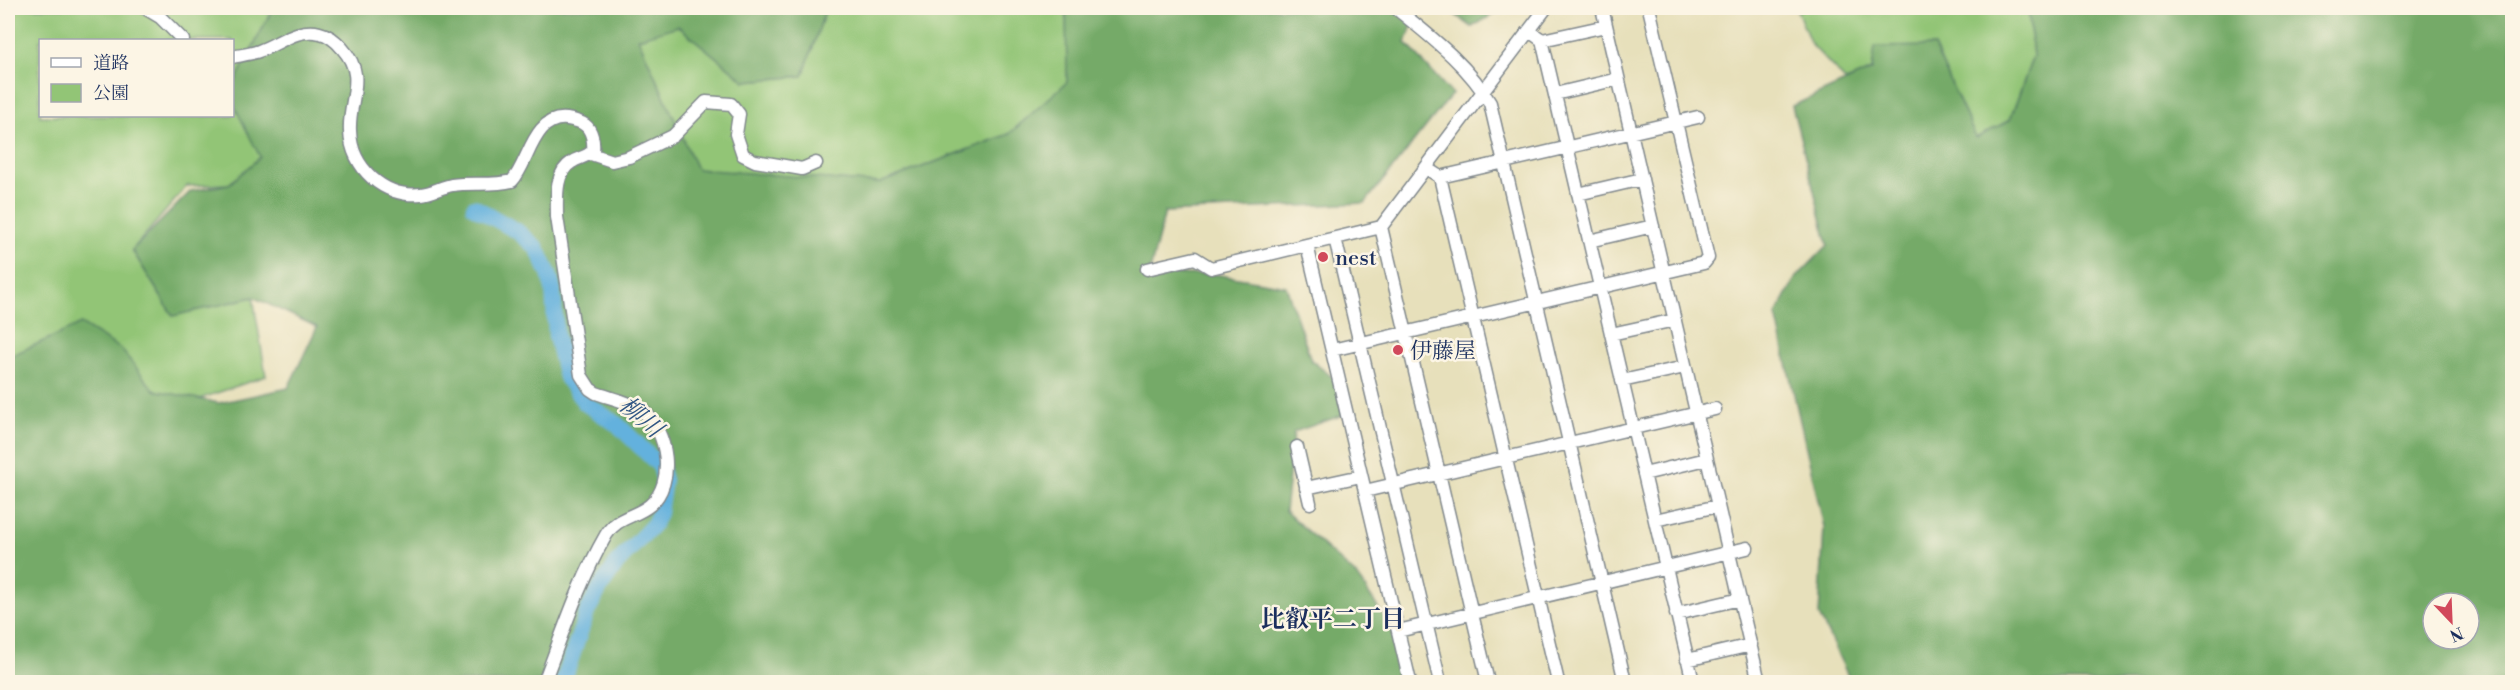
<svg xmlns="http://www.w3.org/2000/svg" width="2520" height="690" font-family="'Libre Bodoni','Noto Serif JP',serif">
<rect width="100%" height="100%" fill="#fcf5e5"/>
<filter id="ink" filterUnits="userSpaceOnUse"><feTurbulence type="fractalNoise" baseFrequency=".0167" numOctaves="2"/><feDisplacementMap in="SourceGraphic" scale="12" xChannelSelector="R" yChannelSelector="G"/><feConvolveMatrix kernelMatrix="1 2 1 2 8 2 1 2 1" color-interpolation-filters="sRGB"/></filter>
<filter id="wash" filterUnits="userSpaceOnUse"><feTurbulence type="fractalNoise" baseFrequency=".008" numOctaves="4" result="noise"/><feDisplacementMap in="SourceGraphic" scale="24" xChannelSelector="R" yChannelSelector="G"/><feGaussianBlur stdDeviation="1.35" result="paint"/><feColorMatrix in="noise" values="0 0 0 0 0 0 0 0 0 0 0 0 0 0 0 0 0 1.4 0 .05"/><feComposite in="paint" operator="in"/></filter>
<g filter="url(#wash)">
<rect width="100%" height="100%" fill="#e7e0bb"/>
<path fill="#92c576" stroke="#567a6a" stroke-width="1.5" d="M8,8H273L233,86L232,40H40V116H232L233,103L261,157L229,184L187,186L132,250L173,316L253,297L266,376L185,404L8,370Z
M826,8H1066L1068,82L1009,134L880,183L697,170L638,38L678,26L745,81L803,76Z
M1796,8H2028L2033,56L2010,120L1976,138L1934,46L1846,81L1811,44Z"/>
<path fill="#75aa67" stroke="#486c62" stroke-width="1.5" fill-rule="evenodd" d="M273,8H826L803,76L745,81L678,26L638,38L697,169L880,183L1009,134L1067,82L1066,8H1418L1406,43L1452,94L1365,203L1165,212L1149,275L1214,274L1286,286L1311,360L1336,380L1343,415L1294,432L1285,511L1357,576L1392,629L1405,682H8V357L81,324L121,349L154,390L219,403L288,388L317,327L253,297L173,316L132,250L191,191L229,184L260,157L233,103V86Z
M1446,8H1504L1472,27Z
M2028,8H2512V682H1851L1819,615L1824,527L1776,315L1795,279L1828,245L1792,106L1872,70L1875,47L1934,46L1976,138L2010,120L2033,56ZM2433,603H2469V639H2433Z"/>
<g fill="none" stroke-linecap="round" stroke-linejoin="round">
<path stroke="#63b1dd" stroke-width="16" d="M474,207L517,231L537,248L549,274L553,289L556,336L566,377L585,403L618,425L660,466L664,480L659,513L654,524L617,563L600,588L587,612L563,682"/>
</g>
</g>
<g filter="url(#ink)">
<g fill="none" stroke-linecap="round" stroke-linejoin="round">
<g stroke="#81888c" stroke-width="15">
<path id="minor" d="M145,8L160,17L183,40
M1602,8L1759,682
M1398,10C1431,37 1469,66 1490,103L1625,682
M1529,31L1542,40L1693,682
M1542,40L1606,26
M232,57C242,55 251,54 259,51C279,44 297,27 320,33C329,35 336,41 342,48C368,77 348,99 350,131C351,168 384,198 421,194C432,193 441,187 452,185C471,182 493,186 512,181C529,163 533,115 567,119C573,120 580,121 585,125C592,130 594,142 593,150C587,158 579,157 572,162C554,173 557,199 557,217L581,375L590,389L596,393C610,398 631,402 643,411C668,431 676,483 650,505C636,517 616,517 606,535C579,582 563,632 544,682
M1555,94L1618,79
M591,154L612,161L629,157L673,136L706,102L731,104L739,114L736,134L743,155L755,161L802,169L816,163
M1426,168L1440,177L1558,682
M1440,177L1698,117
M1578,194L1642,179
M1381,227L1488,682
M1335,238L1440,682
M1589,241L1653,226
M1307,245L1410,682
M1147,269L1195,258L1211,268L1381,227L1546,8
M1611,334L1675,320
M1332,350L1704,263L1708,258L1649,8
M1622,381L1685,367
M1297,447L1310,503
M1644,474L1707,459
M1306,488L1361,476
M1365,491L1715,409
M1655,520L1718,506
M1676,614L1740,599
M1398,631L1747,548
M1687,660L1751,645"/>
</g>
<use href="#minor" stroke="#fff" stroke-width="12"/>
</g>
</g>
<g fill="#d1495b" stroke="#fcf5e5" stroke-width="2">
<circle cx="1323" cy="257" r="6"/>
<circle cx="1398" cy="350" r="6"/>
</g>
<g text-anchor="middle" stroke-width="5" stroke-linejoin="round" paint-order="stroke">
<g font-size="22" fill="#1b2f5e" stroke="#fcf5e5" text-anchor="start">
<text x="1335" y="265">nest</text>
<text x="1410" y="358">伊藤屋</text>
</g>
<g font-size="24" font-style="italic" fill="#315684" stroke="#fcf5e5">
<text transform="translate(641 417) rotate(41)" y="8">柳川</text>
</g>
<g font-size="24" font-weight="bold" fill="#1b2f5e" stroke="#fcf5e5">
<text x="1333" y="627">比叡平二丁目</text>
</g>
</g>
<rect width="2520" height="690" fill="none" stroke="#fcf5e5" stroke-width="30"/>
<rect x="39" y="39" width="195" height="78" fill="#fcf5e5" stroke="#a2a6af" stroke-width="1.5"/>
<rect x="51" y="58" width="30" height="9" fill="#ffffff" stroke="#a2a6af" stroke-width="1.5"/>
<text x="93" y="69" font-size="18" fill="#1b2f5e">道路</text>
<rect x="51" y="84" width="30" height="18" fill="#92c576" stroke="#a2a6af" stroke-width="1.5"/>
<text x="93" y="99" font-size="18" fill="#1b2f5e">公園</text>
<g transform="translate(2451 621) rotate(157)"><circle r="28" fill="#fcf5e5" stroke="#a2a6af" stroke-width="1.5"/>
<path d="M0-4.5L10 22L0 15L-10 22Z" fill="#d1495b"/>
<text y="-9" font-size="16" font-weight="bold" text-anchor="middle" fill="#1b2f5e">N</text>
</g>
</svg>
